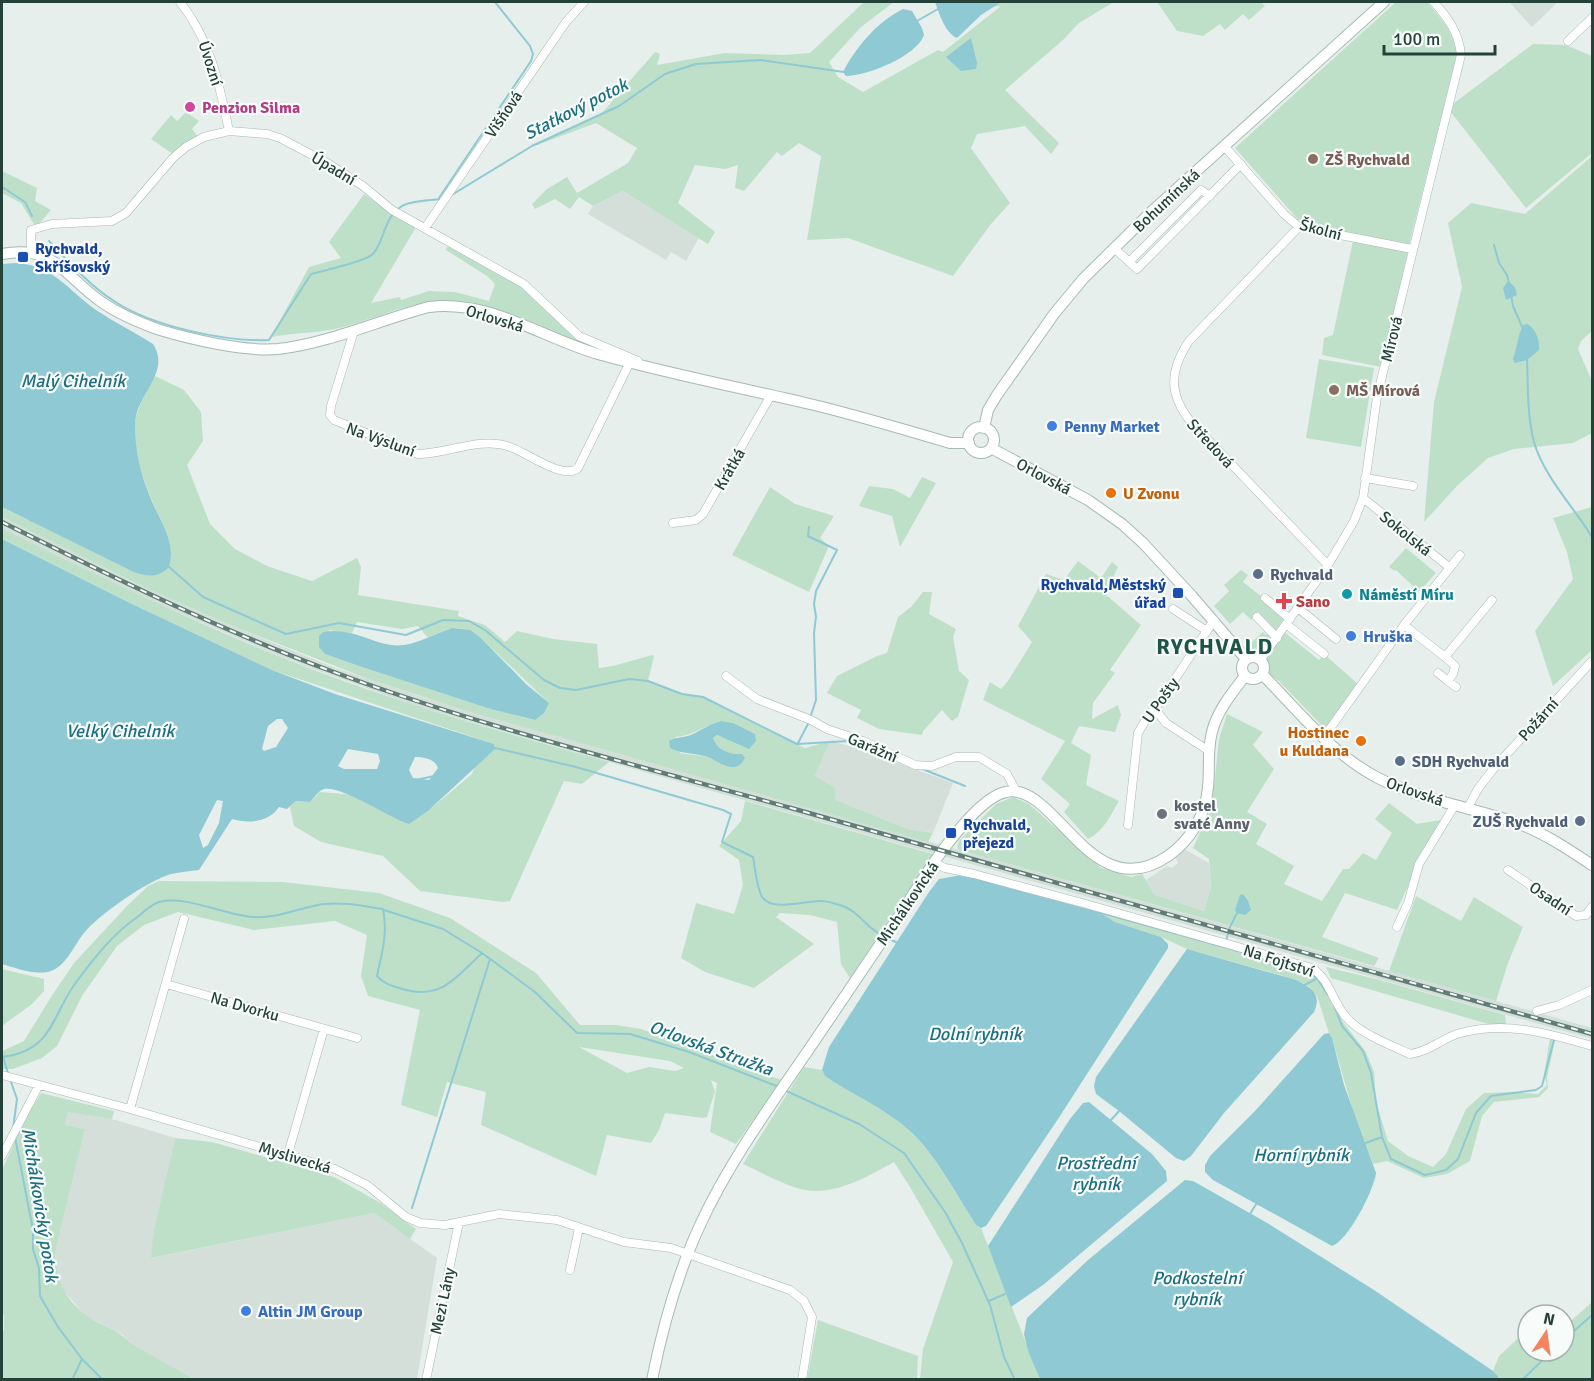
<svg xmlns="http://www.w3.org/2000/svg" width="1594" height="1381" font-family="Signika,sans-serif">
<rect width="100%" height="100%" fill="#e6efeb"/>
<path fill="#d4dfda" d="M1509,2H1558L1532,27Z
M623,191L699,238L686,261L671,252L666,260L588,214L593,206Z
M2,517L148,589L230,625L333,667L419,696L611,752L1592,1028V1039L609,762L416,706L286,659L144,598L2,528Z
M830,741L857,748L953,783L933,833L908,829L836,800L815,776Z
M1184,849L1209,863L1211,887L1204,911L1155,895L1146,880L1167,866L1172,868L1178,863L1176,858Z
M68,1111L116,1120L175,1138L154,1229L152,1258L374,1213L437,1258L417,1379H194L129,1342L123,1335L85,1315L61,1288L56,1267L55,1253L85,1129L65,1125Z"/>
<path fill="#bfe0c8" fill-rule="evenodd" d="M864,2H894L861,27L829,62L838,77L863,92L938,50L943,52L1001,6L991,7L1001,2H1114L1079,23L1063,40L1005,90L1059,143L1051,154L1025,126L977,134L971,148L1010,203L991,224L953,276L848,238L807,240L821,156L799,143L782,156L777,152L744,191L735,188L738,165L725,169L695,165L678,203L715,232L708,244L623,191L593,206L579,197L570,209L555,199L535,209L532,204L547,189L567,177L577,193L628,163L637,148L596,123L537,145H532L602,113L655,52L660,54L657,65L725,53L784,55L810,53Z
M1157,2H1263L1262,3L1265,6L1249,20L1243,14L1225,30L1220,24L1203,36L1177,31Z
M1396,2H1427C1441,18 1454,32 1457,54L1409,245L1314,227L1301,223L1235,148Z
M1533,44L1566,45L1592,56V153L1526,208L1450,111L1454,103Z
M186,112L199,121L192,129L198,137L173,154L151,139L171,115L177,121Z
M1592,156V331L1581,341L1578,349L1591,379L1592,433L1573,443L1514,449L1488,458L1457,486L1424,522L1434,402L1462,287L1448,223L1471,203L1525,214Z
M2,171L37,188L35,201L51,210L38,225L35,226L21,203L2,193Z
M364,194L385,209L416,227L371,303L400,297L401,300L429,291L455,292L489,301L495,284L487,276L446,250L448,245L520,286L567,330L587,345C546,329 481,296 438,301C403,304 370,321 335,329C314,333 292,333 271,337L309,267L341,258L329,242Z
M1353,241L1408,251L1381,367L1322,355L1324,338L1333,335Z
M1319,359L1374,368L1361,447L1306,438Z
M155,376L184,390L201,412L203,441L187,465L210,524L235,549L267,566L312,581L357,558L361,567L358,595L459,611L458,616L485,625L505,642L517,631L553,639L597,644L599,668L613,666L652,655L654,656L648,681L680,693L703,698L805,748L830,741L815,776L835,788L836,800L908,829L933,833L928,842L464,710L371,680L230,625L148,589L2,517V507L26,519L169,567C176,545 163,525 154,505C143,481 132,450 135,423C137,406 148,391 155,376ZM357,622L402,629L418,626L428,638C451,627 459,623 481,638L549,703L535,720L525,718L359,666L325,654L329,630L352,633ZM721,721L733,723L727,739L716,735L713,738C716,747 726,754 736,755L737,767L728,766L709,757L680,753L675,737C693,736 705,725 721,721Z
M922,477L936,483L900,547L892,516L859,506L869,486L893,489L910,498Z
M770,487L795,504L834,516L820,538L829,546L809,592L732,555Z
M1592,507V650L1553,686L1535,631L1573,579L1567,552L1553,518Z
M2,528C109,581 217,634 330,676C421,710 515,735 609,762L582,784L564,781L510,901L503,902L420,891L383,856L321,842L294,826L290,807L296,801L310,802L320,792L345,794L429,810L472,774L475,766L495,749L494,744L272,670L132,604L2,539Z
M1406,548L1436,573L1419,592L1396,570L1395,571L1389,567Z
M1078,561L1101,578L1112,562L1118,567L1105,594L1141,625L1110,670L1115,673L1093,703L1092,719L1118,705L1121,715L1115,732L1079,726L1071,743L1091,755L1086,785L1119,801C1111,815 1103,832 1088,839L1064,812L1070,804L1041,779L1065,741L983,700L990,682L1001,689L1008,681L1032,642L1018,626L1046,574L1064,580Z
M1241,570L1248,575L1243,582L1286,616L1261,650L1256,652L1246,647L1263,632L1266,635L1273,627L1258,612L1251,620L1243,612L1230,624L1214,606L1229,591L1224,585Z
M923,592H932L929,614L956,629L953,637L959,671L969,680L958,717L952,721L942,710L923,731L922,735L879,729L857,718L861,710L827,693L837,676L877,656L887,653L898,617L912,606Z
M1284,632L1319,660L1324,654L1359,685L1325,729L1279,681L1268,673V664L1265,658Z
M1227,714L1263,732L1253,745L1274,769L1247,812L1267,824L1256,844L1294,866L1284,884L1322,901L1343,869H1349L1363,853L1376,860L1392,833L1375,819L1389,803L1417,824L1441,820L1430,838L1397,910L1345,893L1322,937L1379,958L1374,966L959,850L957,846L959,841L996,804L1013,797L1029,804L1101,868L1131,877L1142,874L1155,895L1204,911L1211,887L1209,859L1193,848L1212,806L1219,739Z
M745,801L933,854L850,978L841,964L837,922L810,915L780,913L776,917L814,944L754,988L705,972L681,958L696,903L734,914L743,885L739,860L719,846L741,821Z
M159,881L283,882L379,893L450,918L536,973L580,1025H616L641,1029L685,1043L740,1067L782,1080L736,1144L710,1132L717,1083L711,1080L715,1091L707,1117L703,1118L665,1113L659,1130L651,1143L607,1135L596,1176L481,1125L486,1092L447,1082L437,1117L401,1105L420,1010L368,996L361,976L367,935L335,921L254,930L178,912L144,925L117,946L82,996L57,1046L42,1058L13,1069H2V1051L24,1041L51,997L74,963L127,906L148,886ZM579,1047L670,1061L684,1068L675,1071L649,1067L627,1073Z
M1416,896L1461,921L1474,897L1523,927L1508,963L1496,1001L1389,971Z
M1099,912L1300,968L1317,978L1343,1022L1366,1052L1374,1072L1376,1102L1388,1141L1408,1156L1433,1167L1446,1154L1466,1109L1484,1093L1513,1092L1538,1094L1547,1085L1544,1074L1550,1038L1555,1040L1547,1077L1548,1088L1539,1097L1494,1102L1482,1116L1470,1161L1447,1174L1424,1178L1387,1161L1373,1164L1353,1111L1332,1038L1329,1033L1317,996L1307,985L1280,975L1187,949L1161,937L1115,922Z
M1326,967L1380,980L1505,1015L1506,1024H1488L1331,978Z
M2,969L44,979V991L32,1004L2,1026Z
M804,1067L822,1070L825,1076C854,1093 886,1109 910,1131C934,1152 958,1197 976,1225L981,1228L1040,1379H920L923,1349L953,1262L910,1187L894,1162C865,1178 828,1200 794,1187C776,1181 760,1172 743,1164Z
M41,1093L114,1111L112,1119L68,1112L65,1125L85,1129L55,1253C57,1289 70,1307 101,1324C112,1329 121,1333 129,1342L194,1379H2V1334L4,1330V1314H2V1170L22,1125Z
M175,1138L212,1142L334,1177L379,1202L416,1229L410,1239L374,1213L151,1258L154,1229Z
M1592,1302V1379H1498V1376L1493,1371L1499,1356L1528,1329V1351H1564V1318L1571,1321Z
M818,1320L918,1356L917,1379H807Z"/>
<path fill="#8ec9d4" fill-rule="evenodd" d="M935,2H1001L981,15L957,38C945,33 939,13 935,2Z
M903,9L912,11L922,28L924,35C917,56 867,76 846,76L843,72C856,47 878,21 903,9Z
M971,38L977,63L976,69L961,71L946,57Z
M16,263C53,265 68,290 96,310C114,322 134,332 153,344C169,368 145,389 137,412C134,422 135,433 136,444C138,465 145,486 154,506C163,525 176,545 169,567C158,578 148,577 134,572L2,507V264Z
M1508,281L1515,287L1517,295L1506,300L1503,288Z
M1528,324C1536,330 1540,340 1539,350L1527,360L1515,363L1513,359C1517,348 1518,335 1523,325Z
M2,539L132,604L272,670L335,694L494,744L495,749L429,810L409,824C390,818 341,785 324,789C318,791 314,798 310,802L296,801L287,809L279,807C269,822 249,824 232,819L199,870C190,871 180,872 171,874C149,880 98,915 84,933C74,945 67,965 51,971C36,976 16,968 2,964ZM277,719H282L288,728L276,747L264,751L262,749L268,726ZM348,749L378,754L380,761L377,769H344L338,766ZM415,757C424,757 435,759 438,768L429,780L413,778L409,770ZM217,800L223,801L219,823L208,845L203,848L199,835Z
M453,628L470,630L481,638L526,684L549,703L544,713L535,720L491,709L359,666L325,654L319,647V636L323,632C350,627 367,641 391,645C413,648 432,634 453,628Z
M721,721L733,723L755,734L756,741L749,749L717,735L713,738C717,750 730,755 742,754L745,758C742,763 740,766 735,767C725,768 716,760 708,757C695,753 682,754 670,748L669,741C677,736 686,738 693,734C703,729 710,724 721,721Z
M962,875L1099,912L1115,922L1161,937L1168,944V948L1060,1116L986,1226L981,1228L976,1225C958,1197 934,1152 910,1131C885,1108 853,1095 825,1076L822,1070L829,1047L929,892L939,879Z
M1243,894L1248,901L1251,910L1245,915L1237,913L1235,910L1240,895Z
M1187,949L1296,980C1312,988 1322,994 1314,1012L1224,1113L1191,1156L1184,1161L1176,1158L1119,1111L1096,1094L1094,1086L1096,1077Z
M1329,1033L1332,1038L1344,1085L1376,1173C1374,1190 1348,1241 1332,1246L1213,1180L1205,1172V1165L1210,1156L1255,1111L1324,1034Z
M1089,1102L1152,1154L1166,1171L1167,1181L1043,1285L1011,1307L988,1246L1070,1119L1083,1103Z
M1185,1180L1193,1181L1269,1224L1374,1290L1493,1371L1498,1376V1379H1040L1028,1351L1024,1334L1027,1318L1088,1260Z"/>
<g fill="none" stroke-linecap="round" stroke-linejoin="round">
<path stroke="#8ec9d4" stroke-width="2" d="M917,21L938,9
M2,187L25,202L32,216
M450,196L532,146L619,106L665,74L696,64L760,60L844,72
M439,198L531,61L533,54L530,46L495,2
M49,241C69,262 89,285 114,301C151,326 225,342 269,340L311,274C323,271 366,261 373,254C379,247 382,238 385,229C396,199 413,202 441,199
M1494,245L1499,263L1507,275L1509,283
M1511,295L1513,306L1523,329
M1527,358C1528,385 1527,415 1534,442C1544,477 1574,507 1592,537
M168,566L203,597L286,634L339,623L406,635L443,620L469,621L485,630L544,680L560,688L576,690L629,679L648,681L682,694L703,697L797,744L848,741L886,756
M798,743L808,724L816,700L814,633L816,617L814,604L816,591L837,550L808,536L809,527
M493,749L495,748L576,767L723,810L731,814L722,842L753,857C755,867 757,891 763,898C773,912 807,900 822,901C828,901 835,904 840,905C858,910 866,928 882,935
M920,768L965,786
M416,780L434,776
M384,910L443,929L482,953
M1098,912L1260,957
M887,938L898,943
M1226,941L1230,927L1237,913
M1301,968L1317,978L1328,995
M1303,986L1316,979
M1334,1005L1342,1026L1363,1051L1371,1073L1382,1137L1391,1159L1425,1175L1446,1170L1458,1159L1476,1113L1491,1096L1536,1090L1542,1086L1554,1040
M2,1057C54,1051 51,1015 77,981C94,958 113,934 136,918C143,913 151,904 159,902C186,895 225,915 253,917C278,919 300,907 324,904C345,902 363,906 383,909C388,933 382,953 377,976C385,985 393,986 406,990C443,999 457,976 482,953L535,992L577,1033L630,1034L689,1052L779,1087
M3,1057L8,1073
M10,1079L17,1099L13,1129
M784,1090L859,1124L904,1153L945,1212L962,1243L990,1305L1004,1357L1015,1380
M1110,1121L1120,1110
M15,1137L33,1230V1249L39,1268L40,1296L58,1327L82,1359L72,1380
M1363,1144L1382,1137
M412,1208L490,959
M1250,1214L1258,1201
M989,1301L1005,1294
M1564,1340L1592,1315
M82,1359L103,1380
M1522,1380L1552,1351"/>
<g stroke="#a8b8b2" stroke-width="9">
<path id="street" d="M180,2C211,41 219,83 229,131
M1568,41L1592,18
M1225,147L1284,214L1299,227L1412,249
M1299,227L1189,341C1170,370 1168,393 1190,421L1328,565
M425,228L566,22L584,2
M1114,248L1137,269L1241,164
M31,252V230L52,224L112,221L126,213L173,158L186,147L204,137L229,131L267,134L280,138L329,164L363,186L392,210L524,284L579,336L638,361
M1129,262L1201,190L1210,196
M354,331L331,406L330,415L334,420L418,454C448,454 480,436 510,447C526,452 564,481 578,468L630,362
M1365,478L1413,486
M1363,498L1449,567
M673,523L696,520L703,514L771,395
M1265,598L1290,619
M1298,608L1336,639
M1173,609L1207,631
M1257,617L1277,638
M1286,624L1324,654
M1404,625L1445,657L1492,600
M1261,659L1328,565L1354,521L1363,498L1377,397L1461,55C1459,33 1448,18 1434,2
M1438,673L1448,681L1453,674L1455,666L1445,657
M726,676L757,699L811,720L827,729L863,741L915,765L932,766L956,757H979L1007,774L1016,791
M1448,681L1456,687
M1155,709L1166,723L1209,751
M1324,737L1404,625L1460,555
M1467,809L1478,789L1494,768L1592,661
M1128,825L1138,733L1149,714L1155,709L1214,620
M934,863L945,868L974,874L1086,904L1312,968C1330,980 1332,1001 1346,1017C1359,1033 1392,1046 1410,1054C1428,1052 1440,1040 1457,1034C1503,1020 1548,1033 1592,1046
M1508,870L1576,916L1586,915L1592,907
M1397,927L1408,903L1419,864L1455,805
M166,984L357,1038
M1537,1011L1559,1005L1592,990
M2,1075L130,1109L335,1169L367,1185L406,1217L420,1223L445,1225L499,1214L557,1220L624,1242L671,1248L790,1290L804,1301L812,1317L802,1380
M130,1109L184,919
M288,1154L324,1029
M2,1156L39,1085
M570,1270L579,1228
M426,1380L459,1222"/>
</g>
<g stroke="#a4bbb3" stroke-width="12">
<path id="secondary" d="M2,254C56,244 64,277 103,303C119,314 138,322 157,329C189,339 245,352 278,349C330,343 379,320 429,307C488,299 543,338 598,354C669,374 742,388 814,405C860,416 905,430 950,443H969
M968 440a13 13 0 1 1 26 0a13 13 0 1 1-26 0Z
M984,428L988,410L997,395L1054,314L1083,279L1151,212L1384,2
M991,448L1088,500L1122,524L1143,543L1191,595L1246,659
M1242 668a11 11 0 1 1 22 0a11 11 0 1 1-22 0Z
M1263,675C1298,711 1332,754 1378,778C1421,800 1471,807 1517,823C1544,833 1568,849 1592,865
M652,1380C663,1325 677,1274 701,1223C732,1156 779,1094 820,1033C848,992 875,951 903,910C916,890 928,870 942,851C955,834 984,796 1006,792C1056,781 1090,909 1168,856C1191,840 1206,814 1208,787C1210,769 1207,750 1212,732C1217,711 1232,693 1245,676"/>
</g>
<use href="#street" stroke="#fff" stroke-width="8"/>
<use href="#secondary" stroke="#fff" stroke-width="10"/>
<g stroke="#5f7d75" stroke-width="4.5">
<path id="rail" d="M2,522C110,576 218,629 331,671C481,727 637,765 791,808C1058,884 1325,957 1592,1034"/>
</g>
<use href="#rail" stroke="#f7fbf9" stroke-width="2" stroke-dasharray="7" stroke-linecap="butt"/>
</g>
<circle fill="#d1479c" stroke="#f7fbf9" stroke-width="2" cx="190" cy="107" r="6"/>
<g fill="#8d6e63" stroke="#f7fbf9" stroke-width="2">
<circle cx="1313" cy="159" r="6"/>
<circle cx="1334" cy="390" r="6"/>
</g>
<g fill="#1a4fb4" stroke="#f7fbf9" stroke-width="2">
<rect x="17" y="251" width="12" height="12" rx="3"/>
<rect x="1172" y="587" width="12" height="12" rx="3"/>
<rect x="945" y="827" width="12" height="12" rx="3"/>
</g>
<g fill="#3f7fe0" stroke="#f7fbf9" stroke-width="2">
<circle cx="1052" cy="426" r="6"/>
<circle cx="1351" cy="636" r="6"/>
<circle cx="246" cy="1311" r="6"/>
</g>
<g fill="#e8710a" stroke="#f7fbf9" stroke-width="2">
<circle cx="1111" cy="493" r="6"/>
<circle cx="1361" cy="741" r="6"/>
</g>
<g fill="#5c6f8a" stroke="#f7fbf9" stroke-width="2">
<circle cx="1258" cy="574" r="6"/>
<circle cx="1400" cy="761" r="6"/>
<circle cx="1580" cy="821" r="6"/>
</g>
<circle fill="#0f9aa8" stroke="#f7fbf9" stroke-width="2" cx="1347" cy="594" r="6"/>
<path fill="#e0444e" stroke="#f7fbf9" stroke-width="2" d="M1281 592h6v6h6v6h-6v6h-6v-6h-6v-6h6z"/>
<circle fill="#6b7280" stroke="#f7fbf9" stroke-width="2" cx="1162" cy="814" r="6"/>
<g text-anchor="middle" stroke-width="4.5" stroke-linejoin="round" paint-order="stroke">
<g font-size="16" fill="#24423a" stroke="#f7fbf9">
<text transform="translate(211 63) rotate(72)" y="6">Úvozní</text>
<text transform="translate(503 114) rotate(-56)" y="6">Višňová</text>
<text transform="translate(334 168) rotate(31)" y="6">Úpadní</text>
<text transform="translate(1166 200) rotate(-43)" y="6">Bohumínská</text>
<text transform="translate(1321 229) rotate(15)" y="6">Školní</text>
<text transform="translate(495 318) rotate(17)" y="6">Orlovská</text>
<text transform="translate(1391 339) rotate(-76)" y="6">Mírová</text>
<text transform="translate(381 439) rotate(20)" y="6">Na Výsluní</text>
<text transform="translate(1211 443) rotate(47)" y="6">Středová</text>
<text transform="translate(729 469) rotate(-60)" y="6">Krátká</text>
<text transform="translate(1044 476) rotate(28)" y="6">Orlovská</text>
<text transform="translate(1406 533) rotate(39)" y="6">Sokolská</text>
<text transform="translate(1160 700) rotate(-55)" y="6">U Pošty</text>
<text transform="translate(1538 719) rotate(-48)" y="6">Požární</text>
<text transform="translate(873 747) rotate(23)" y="6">Garážní</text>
<text transform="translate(1415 791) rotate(19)" y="6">Orlovská</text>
<text transform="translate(1551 898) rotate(34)" y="6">Osadní</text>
<text transform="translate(907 903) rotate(-56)" y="6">Michálkovická</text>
<text transform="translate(1279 960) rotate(18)" y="6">Na Fojtství</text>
<text transform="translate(245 1006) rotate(16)" y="6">Na Dvorku</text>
<text transform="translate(295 1157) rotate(17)" y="6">Myslivecká</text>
<text transform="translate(442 1301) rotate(-78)" y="6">Mezi Lány</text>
</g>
<g font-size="16" font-weight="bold" fill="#b23c85" stroke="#f7fbf9" text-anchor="start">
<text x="202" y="113">Penzion Silma</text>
</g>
<g font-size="16" font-weight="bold" fill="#785e54" stroke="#f7fbf9" text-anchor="start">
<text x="1325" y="165">ZŠ Rychvald</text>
<text x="1346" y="396">MŠ Mírová</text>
</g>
<g font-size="16" font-weight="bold" fill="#164399" stroke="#f7fbf9" text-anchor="start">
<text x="35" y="254">Rychvald,<tspan x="35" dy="18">Skříšovský</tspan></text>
<text x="1166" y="590" text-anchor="end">Rychvald,Městský<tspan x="1166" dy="18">úřad</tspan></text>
<text x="963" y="830">Rychvald,<tspan x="963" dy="18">přejezd</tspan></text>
</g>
<g font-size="16" font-weight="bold" fill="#366cbe" stroke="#f7fbf9" text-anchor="start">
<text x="1064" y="432">Penny Market</text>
<text x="1363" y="642">Hruška</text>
<text x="258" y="1317">Altin JM Group</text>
</g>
<g font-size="16" font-weight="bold" fill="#c56008" stroke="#f7fbf9" text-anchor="start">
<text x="1123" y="499">U Zvonu</text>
<text x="1349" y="738" text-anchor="end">Hostinec<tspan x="1349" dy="18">u Kuldana</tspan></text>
</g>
<g font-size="16" font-weight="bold" fill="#4e5e75" stroke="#f7fbf9" text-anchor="start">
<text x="1270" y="580">Rychvald</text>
<text x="1412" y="767">SDH Rychvald</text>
<text x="1568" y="827" text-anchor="end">ZUŠ Rychvald</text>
</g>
<g font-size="16" font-weight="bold" fill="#0d838f" stroke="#f7fbf9" text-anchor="start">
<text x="1359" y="600">Náměstí Míru</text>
</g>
<g font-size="16" font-weight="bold" fill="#be3a42" stroke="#f7fbf9" text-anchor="start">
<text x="1296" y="607">Sano</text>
</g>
<g font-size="16" font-weight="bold" fill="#5b616d" stroke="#f7fbf9" text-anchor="start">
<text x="1174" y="811">kostel<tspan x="1174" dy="18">svaté Anny</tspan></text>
</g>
<g font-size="18" font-style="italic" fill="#1c6f80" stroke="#f7fbf9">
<text transform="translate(576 109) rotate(-27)" y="6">Statkový potok</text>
<text x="73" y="387">Malý Cihelník</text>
<text x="120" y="737">Velký Cihelník</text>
<text x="975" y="1040">Dolní rybník</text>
<text transform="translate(711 1048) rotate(20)" y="6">Orlovská Stružka</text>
<text x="1301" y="1161">Horní rybník</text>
<text x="1096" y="1169">Prostřední<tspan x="1096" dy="21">rybník</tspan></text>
<text transform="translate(40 1205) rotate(81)" y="6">Michálkovický potok</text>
<text x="1197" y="1284">Podkostelní<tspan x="1197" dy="21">rybník</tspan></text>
</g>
<g font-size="22" font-weight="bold" letter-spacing="1.5" fill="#1f5548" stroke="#f7fbf9">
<text x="1215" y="654">RYCHVALD</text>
</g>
</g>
<rect width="1594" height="1381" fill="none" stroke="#24423a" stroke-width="6"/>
<g transform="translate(1546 1333) rotate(13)"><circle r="28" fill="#f7fbf9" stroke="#a3b1ad" stroke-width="1.5"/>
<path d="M0-4.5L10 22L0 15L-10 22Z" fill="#f4845f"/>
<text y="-9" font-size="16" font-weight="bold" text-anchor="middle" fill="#24423a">N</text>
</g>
<path d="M1384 45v9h111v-9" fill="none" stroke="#24423a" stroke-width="3"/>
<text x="1393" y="45" font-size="18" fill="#24423a" stroke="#f7fbf9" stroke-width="4.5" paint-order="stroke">100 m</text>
</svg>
